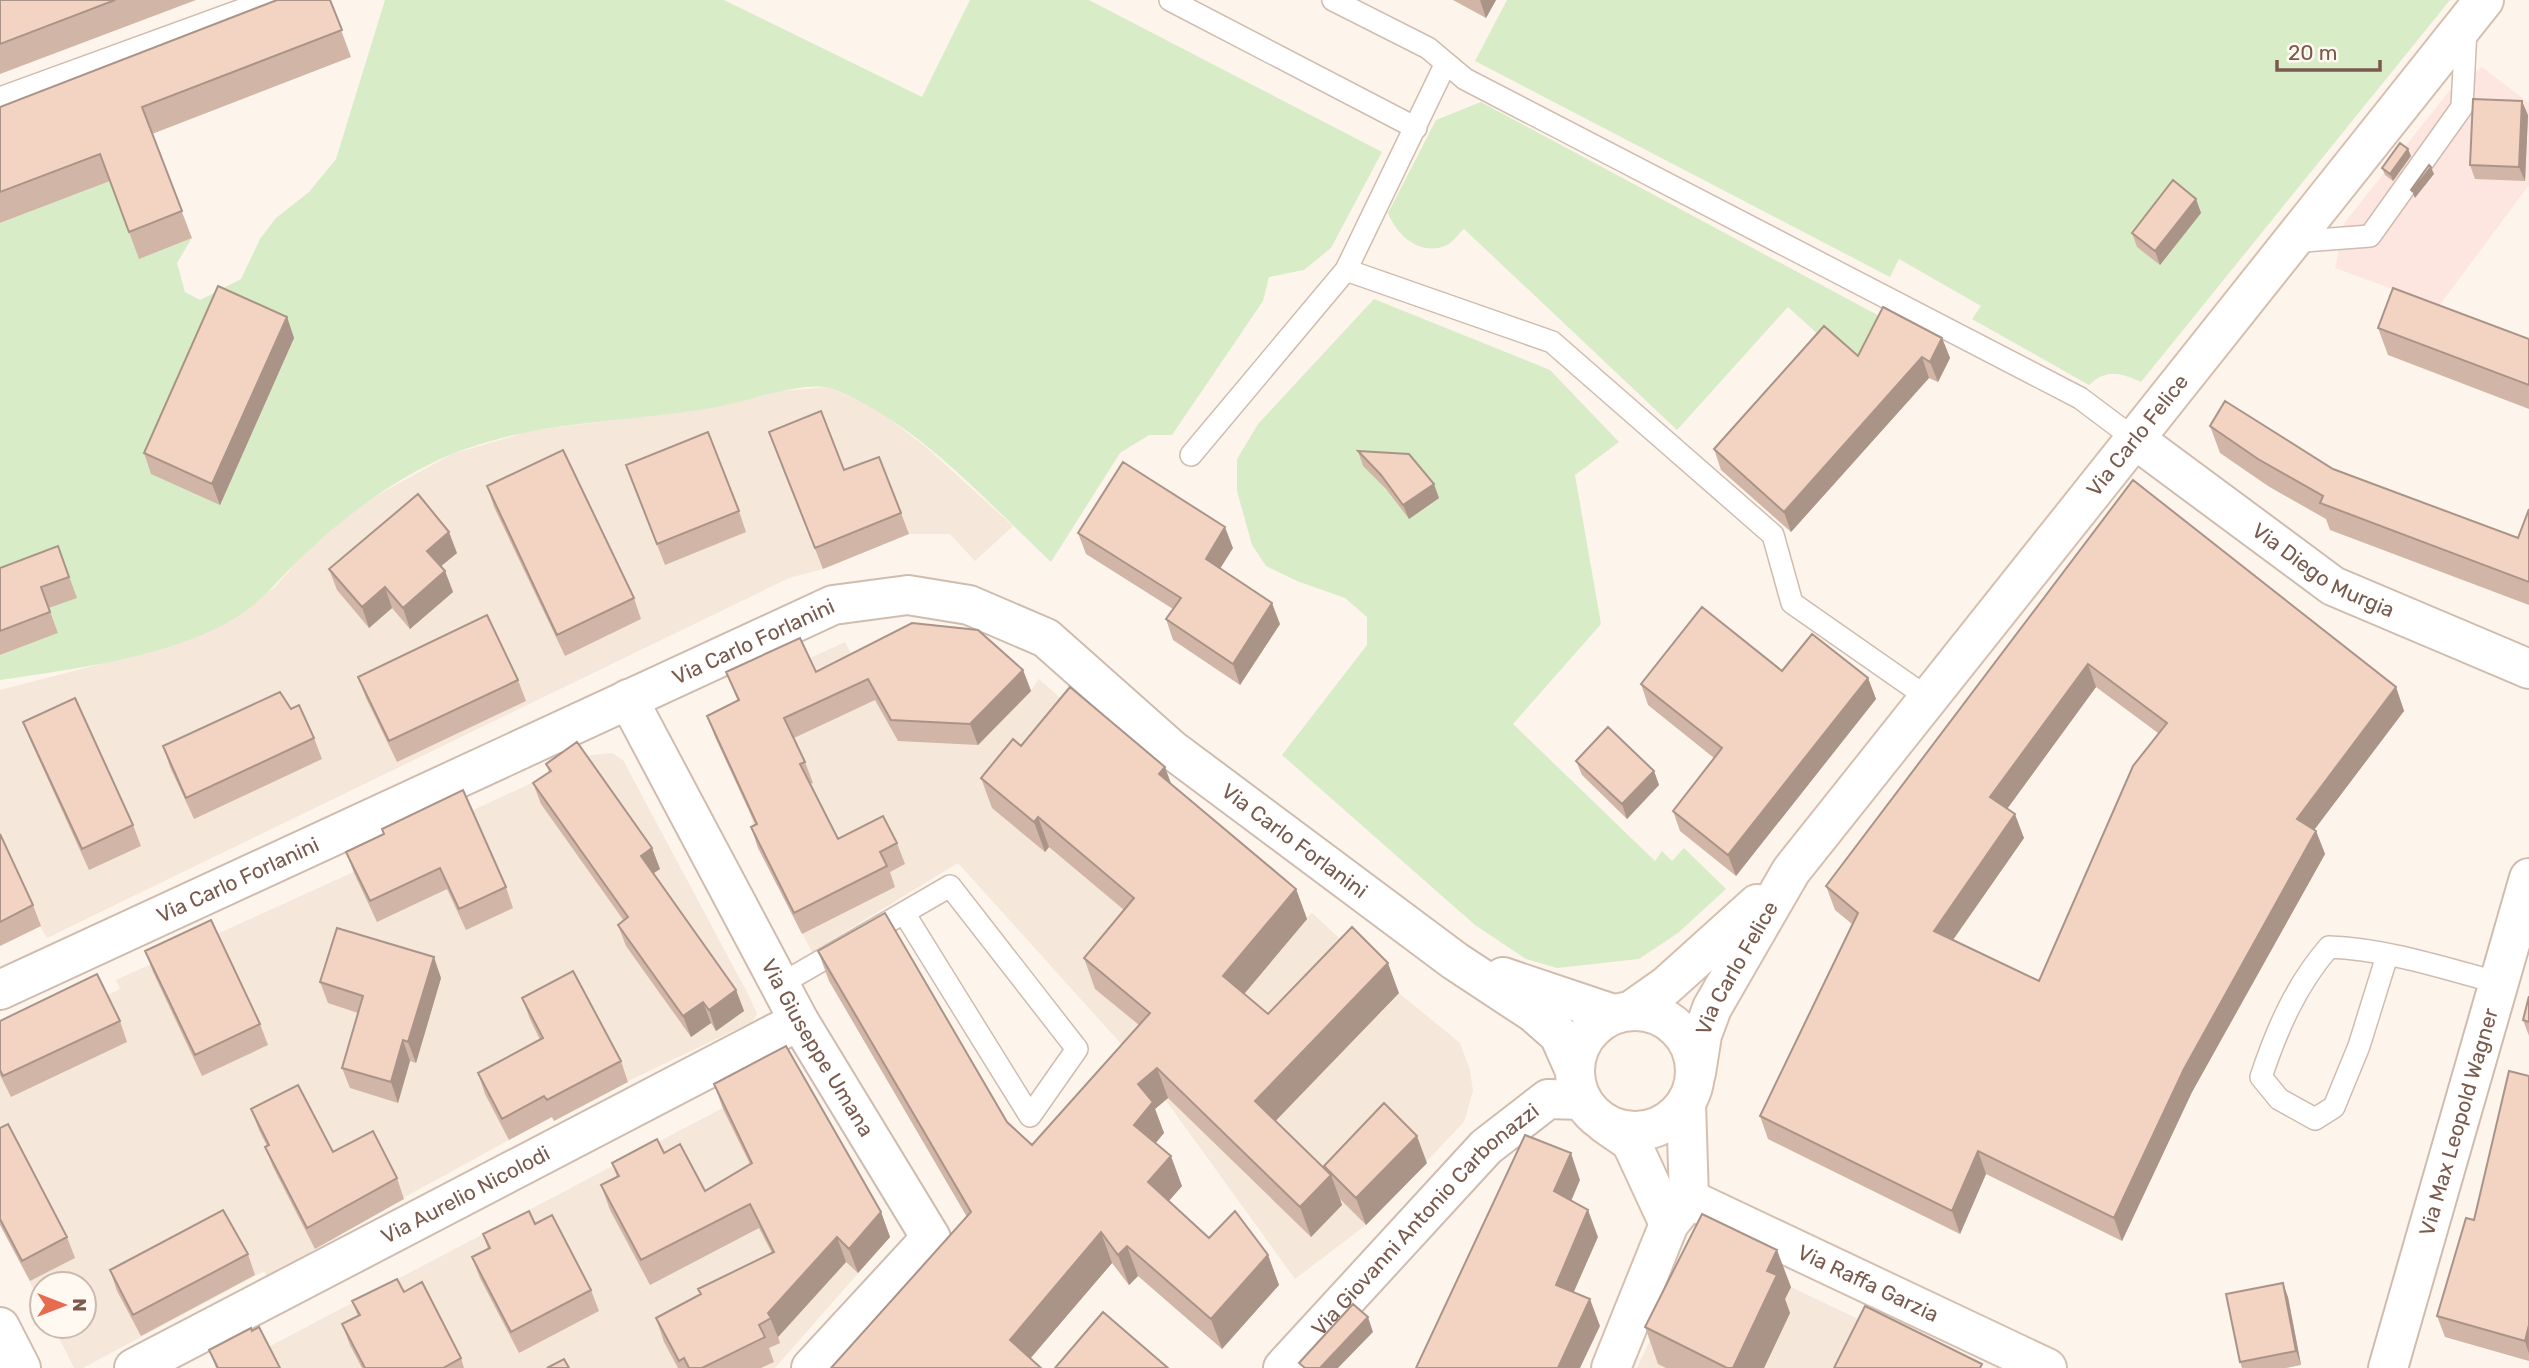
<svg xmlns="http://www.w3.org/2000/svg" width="2529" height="1368" font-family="Rubik,sans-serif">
<rect width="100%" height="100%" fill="#fdf5eb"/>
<path fill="#f5e7d9" d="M828,387L875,408L926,447L1013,526L975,561L950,534H909L823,569L789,578L47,938L40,926L0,946V690L174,645L274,588L303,555L363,503L452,454L530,431L721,406L781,391Z
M845,642L861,674L1031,690L1039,679L1306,918L1312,913L1399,993L1460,1043L1470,1070L1473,1091L1464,1122L1366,1225L1295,1279L1141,1066L958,863L812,952L758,848L750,812L715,737L747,721L734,693Z
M612,753L623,760L749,996L757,1014L752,1022L628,1081L554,1121L552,1117L509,1140L339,1233L340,1236L315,1249L270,1281L264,1271L83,1368H74L53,1326H84V1284H42V1305L0,1225V1046L120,989L116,980L391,855L471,811L592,755Z
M795,1070L889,1238L775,1368H222L274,1344Z
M1701,1244L1910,1344L1956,1368H1637L1683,1270Z"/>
<path fill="#fde6df" d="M2482,67L2529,103V185L2439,306L2335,268L2345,222L2450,90Z"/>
<path fill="#d8ecc8" d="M385,0H724L922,97L970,0H1089L1382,152L1331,248L1304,270L1269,277L1263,301L1172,435H1149L1120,453L1051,562C985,500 918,423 833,389C807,379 749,401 722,406C632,423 538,419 452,454C397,477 348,513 305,554C280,577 261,604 230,621C165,658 73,669 0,680V655L58,633L49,608L77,597L0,592V223L110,181L139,258L192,238L177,263L185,292L200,300L241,279L260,239L276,218L309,192L336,159Z
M1507,0H2450L2141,382C2121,373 2107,368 2089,385L1972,319L1981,306L1899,259L1890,277L1475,61Z
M1481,102L1883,318L1854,367L1788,307L1677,430L1464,229C1459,233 1453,242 1447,245C1421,257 1397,236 1388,213L1436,120Z
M1374,299L1550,370L1619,442L1575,475L1601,624L1513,724L1655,861L1662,851L1672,861L1684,848L1726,889L1678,933L1639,959L1557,968L1526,959L1475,925L1282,755L1367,645V617L1345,598L1297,581L1266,566L1252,545L1237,491V459L1258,424Z"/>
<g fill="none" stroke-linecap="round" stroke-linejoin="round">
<g stroke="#d0bcaf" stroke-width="24">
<path id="service" d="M1170,0L1416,128
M1333,0L1428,48L1465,79L2080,398L2136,440
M1446,63L1346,270L1552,342L1773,535L1792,603L1928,698
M0,98L269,0
M2291,242L2370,236L2462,107L2466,29
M1191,455L1346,270
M2387,956L2359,1046L2334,1107L2315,1119L2279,1099L2261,1077C2277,1029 2296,985 2329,947C2386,949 2444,968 2499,983
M781,984L950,886L1077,1049L1030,1116L904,913"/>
</g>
<g stroke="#d0bcaf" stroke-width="42">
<g id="minor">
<path id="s1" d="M2136,440L2333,586L2529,669"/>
<path id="s2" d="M628,699L799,1021L931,1238L811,1368"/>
<path d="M1503,977L1613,1014"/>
<path id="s3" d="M0,990L833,605L908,595L969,605L1046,638L1171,749L1455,961L1534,1013L1559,1035L1575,1071"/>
<path d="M0,1327L21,1368"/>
<path id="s4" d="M134,1368L799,1021"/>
<path id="s5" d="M2388,1368L2529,878"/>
</g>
</g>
<g stroke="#d0bcaf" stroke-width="42">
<g id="tertiary">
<path id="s6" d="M1283,1368L1486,1147L1548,1099L1582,1100"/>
</g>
</g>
<g stroke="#d6bfaf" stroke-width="42">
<g id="secondary">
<path d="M1632,1010L1666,986L1757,904"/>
<circle cx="1635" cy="1071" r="60"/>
<path id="s7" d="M1696,1073L1702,1035L1712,1008L1791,871L2484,0"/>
<path d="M1605,1124L1631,1142L1669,1224"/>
<path id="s8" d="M1689,1199L2047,1368"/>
<path d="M1611,1368L1669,1224L1689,1199L1686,1103"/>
</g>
</g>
<use href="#service" stroke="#fff" stroke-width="21"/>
<use href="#minor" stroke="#fff" stroke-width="38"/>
<use href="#tertiary" stroke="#fff" stroke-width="38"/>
<use href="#secondary" stroke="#fff" stroke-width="38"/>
</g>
<path fill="#d1b5a7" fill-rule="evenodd" d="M0,0H196L0,74Z
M330,0L351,57L152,134L192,238L139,259L110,181L0,223V107Z
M1453,0H1496L1486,18Z
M2528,115L2525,181L2475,179L2470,165Z
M2408,149L2411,156L2393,181L2385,175L2382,168Z
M2196,199L2201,213L2160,265L2137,247L2132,233Z
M287,317L294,338L220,505L151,474L144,453Z
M2378,328L2529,339V409L2388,355Z
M1942,338L1950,358L1938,382L1929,378L1791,532L1721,470L1714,449L1858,356Z
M2210,426L2333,469L2518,538L2529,509V605L2330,530L2326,519L2268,486L2220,453Z
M769,432L844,470L901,513L909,534L823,569Z
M1358,451L1439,498L1409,519L1386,489L1363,466Z
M626,465L739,511L746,532L665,565Z
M2133,480L2396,687L2404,711L2314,830L2316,831L2325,854L2192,1092L2122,1241L1986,1174L1960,1234L1768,1139L1760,1116L1852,924L1835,910L1826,886ZM2096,687L2158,733L2039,981L1953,940L2024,838L2007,809Z
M487,486L634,598L641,619L565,656L494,507Z
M1078,533L1233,548L1220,568L1280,624L1240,685L1173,640L1166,619L1173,609L1086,554Z
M58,546L77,598L49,608L58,633L0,655V568Z
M457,553L441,566L445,571L453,592L410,629L392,608L369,628L337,590L329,569Z
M1023,670L1031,691L978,745L898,741L875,700L794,738L805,762L813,783L810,784L838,839L897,843L905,864L890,872L895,887L802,934L758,848L751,827L755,824L715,737L707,716L738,701L726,672H816Z
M1782,671L1868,678L1876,699L1736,876L1680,831L1673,811L1714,758L1648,705L1641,684Z
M358,677L518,680L526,701L397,762L366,698Z
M291,709L314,738L322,759L194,819L170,767L163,746Z
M23,722L133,825L141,846L89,870L31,742Z
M1021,746L1172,784L1296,889L1307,919L1244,994L1268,1014L1399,993L1275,1121L1325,1169L1324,1166L1427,1163L1366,1225L1340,1199L1342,1205L1311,1237L1168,1098L1155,1109L1164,1133L1155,1143L1182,1186L1169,1201L1209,1238L1268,1255L1279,1285L1222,1349L1138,1276L1129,1285L1112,1263L1030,1359L831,1368L967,1217L829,981L818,951L1032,1145L1139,1025L1095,989L1084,958L1124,910L1049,847L1045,852L992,808L981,778Z
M1576,761L1654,771L1659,785L1627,819L1582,775Z
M546,764L652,848L660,869L654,873L736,990L744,1011L716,1031L711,1023L691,1037L626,946L618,925L624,921L541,804L533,783L549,772Z
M0,834L33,905L41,926L0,946Z
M384,834L506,887L513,908L466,930L447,889L377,922L354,873L346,852Z
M145,951L260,1024L268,1045L202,1076L153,972Z
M441,978L416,1063L410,1061L398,1103L350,1088L342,1068L358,1013L328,1003L320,982Z
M2529,996V1036L2523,1020Z
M522,998L621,1061L628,1082L554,1121L552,1117L509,1140L485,1094L478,1073L540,1040L530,1019Z
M0,1021H120L127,1042L11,1097L0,1075Z
M2529,1076V1361L2445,1337L2437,1316Z
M714,1084L881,1212L890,1237L858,1273L846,1262L778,1337L780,1343L769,1348L774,1362L761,1368H678L664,1342L656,1318L700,1295L772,1253L759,1228L650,1285L610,1210L601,1185L617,1177L612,1163L664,1153L705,1191L750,1164L723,1109Z
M251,1109L333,1152L397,1178L404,1199L315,1249L273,1167L265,1147L267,1146L259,1130Z
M0,1128L67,1237L75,1258L30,1281L0,1225Z
M535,1224L591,1290L599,1311L519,1353L480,1278L472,1257L488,1249L483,1234Z
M248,1254L255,1275L141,1336L117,1291L110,1270Z
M1791,1287L1785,1299L1790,1313L1764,1368H1666L1658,1364L1645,1327Z
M404,1292L461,1358L464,1368H362L350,1345L342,1324L358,1316L352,1301Z
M2288,1297L2301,1365L2286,1368H2242L2240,1362Z
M209,1350L280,1368H216Z"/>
<path fill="#aa9488" d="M1480,0H1496L1486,18Z
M2522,101L2528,115L2525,181L2519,167Z
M2408,149L2411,156L2393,181L2390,174Z
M2431,167L2434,174L2415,198L2412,191Z
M2196,199L2201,213L2160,265L2155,251Z
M287,317L294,338L220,505L212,484Z
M1942,338L1950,358L1938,382L1930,362Z
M1922,357L1929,378L1791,532L1784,512Z
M1434,484L1439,498L1409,519L1403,505Z
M1225,527L1233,548L1213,580L1206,559Z
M449,532L457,553L434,572L427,551Z
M445,571L453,592L410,629L403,608Z
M385,587L392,608L369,628L362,607Z
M1272,603L1280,624L1240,685L1233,664Z
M2088,664L2096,687L1999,820L1990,797Z
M1023,670L1031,691L978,745L970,724Z
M1868,678L1876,699L1736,876L1728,855Z
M2396,687L2404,711L2305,842L2297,819Z
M1165,767L1176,797L1159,774Z
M1654,771L1659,785L1627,819L1622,804Z
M2015,814L2024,838L1943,954L1934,931Z
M1038,817L1049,847L1045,852L1034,822Z
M2316,831L2325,854L2192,1092L2122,1241L2114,1218L2184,1069Z
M652,848L660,869L649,876L641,856Z
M1296,889L1307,919L1234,1006L1223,976Z
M434,957L441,978L416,1063L408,1042Z
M1388,963L1399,993L1266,1131L1255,1101Z
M736,990L744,1011L716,1031L709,1010Z
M703,1002L711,1023L691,1037L683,1016Z
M403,1040L410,1061L398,1103L391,1082Z
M1157,1068L1168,1098L1155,1109L1164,1133L1145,1156L1134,1125L1138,1084Z
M1417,1136L1427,1163L1366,1225L1356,1198Z
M1978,1151L1986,1174L1960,1234L1952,1211Z
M1571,1153L1580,1180L1564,1218L1554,1191Z
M1171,1156L1182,1186L1159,1212L1148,1182Z
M1331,1175L1342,1205L1311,1237L1300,1207Z
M1588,1210L1598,1237L1565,1312L1556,1285Z
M881,1212L890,1237L858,1273L849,1249Z
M1101,1232L1112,1263L1022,1368L1010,1340Z
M837,1237L846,1262L778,1337L768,1313Z
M1127,1246L1138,1276L1129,1285L1118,1255Z
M1777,1250L1791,1287L1785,1299L1790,1313L1764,1368H1733L1767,1271Z
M1268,1255L1279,1285L1222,1349L1211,1319Z
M2283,1283L2288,1297L2301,1365L2296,1351Z
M1590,1299L1600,1326L1580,1368H1558Z
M1368,1317L1373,1332L1338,1368H1320Z
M2529,1325V1354L2525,1341Z"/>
<path fill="#f3d3c2" stroke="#aa9488" stroke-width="2" fill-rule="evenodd" d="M0,0H115L0,44Z
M277,0H330L342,30L142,107L182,211L129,232L100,154L0,192V107Z
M2473,99L2522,101L2519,167L2470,165Z
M2400,143L2408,149L2390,174L2382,168Z
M2429,165L2431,167L2412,191L2411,190Z
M2173,180L2196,199L2155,251L2132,233Z
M218,286L287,317L212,484L144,453Z
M2393,288L2529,339V385L2378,328Z
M1883,307L1942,338L1930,362L1922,357L1784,512L1714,449L1824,326L1858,356Z
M2225,401L2333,469L2518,538L2529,509V582L2320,503L2323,496L2258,459L2210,426Z
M821,411L844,470L879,457L901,513L815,548L769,432Z
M708,432L739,511L657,544L626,465Z
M563,450L634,598L557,635L487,486Z
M1358,451L1409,454L1434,484L1403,505L1381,475Z
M1123,462L1225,527L1206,559L1272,603L1233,664L1166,619L1181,598L1078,533Z
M2133,480L2396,687L2297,819L2316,831L2184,1069L2114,1218L1978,1151L1952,1211L1760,1116L1858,913L1826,886ZM2088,664L2167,723L2133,766L2039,981L1934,931L2015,814L1990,797Z
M418,494L449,532L427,551L445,571L403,608L385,587L362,607L329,569Z
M58,546L69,577L41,587L50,612L0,631V568Z
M1702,607L1782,671L1812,634L1868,678L1728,855L1673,811L1722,748L1641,684Z
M487,615L518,680L389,741L358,677Z
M912,623L978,630L1023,670L970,724L891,720L868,679L784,718L805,762L800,764L838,839L883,816L897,843L880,852L887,866L794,913L751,827L757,824L707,716L739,700L726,672L800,638L816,672Z
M1070,687L1165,767L1159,774L1296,889L1223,976L1268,1014L1352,927L1388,963L1255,1101L1331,1175L1300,1207L1157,1068L1138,1084L1153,1102L1134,1125L1171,1156L1148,1182L1209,1238L1235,1211L1268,1255L1211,1319L1127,1246L1118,1255L1101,1232L1010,1340L1041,1368H831L971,1212L818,951L885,913L1007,1122L1032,1145L1150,1013L1084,958L1134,898L1038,817L1034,822L981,778L1013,739L1021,746Z
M280,692L291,709L299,705L314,738L186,798L163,746Z
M75,698L133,825L82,849L23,722Z
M1608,727L1654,771L1622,804L1576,761Z
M577,742L652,848L641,856L736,990L709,1010L703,1002L683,1016L618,925L628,917L533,783L551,771L546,764Z
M463,790L506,887L459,909L440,868L370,901L346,852L384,834L382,829Z
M0,834L33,905L0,922Z
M211,920L260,1024L195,1055L145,951Z
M337,928L434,957L408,1042L403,1040L391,1082L342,1068L363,996L320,982Z
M573,971L621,1061L547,1100L544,1096L502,1119L478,1073L543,1038L522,998Z
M97,974L120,1021L3,1076L0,1070V1021Z
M2529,996V1022L2523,1020Z
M786,1046L881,1212L849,1249L837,1237L768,1313L771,1318L759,1325L765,1337L702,1368H689L684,1358L679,1361L656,1318L701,1294L698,1289L774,1252L750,1204L641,1260L601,1185L619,1176L612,1163L657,1139L664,1153L680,1144L705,1191L752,1163L714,1084Z
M2509,1071L2529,1076V1325L2525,1341L2437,1316L2466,1218L2474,1220Z
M298,1085L333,1152L373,1131L397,1178L307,1228L265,1147L269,1145L251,1109Z
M1384,1103L1417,1136L1356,1198L1324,1166Z
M8,1124L67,1237L22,1261L0,1219V1128Z
M1525,1135L1571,1153L1554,1191L1588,1210L1556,1285L1590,1299L1558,1368H1416Z
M223,1210L248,1254L133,1315L110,1270Z
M529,1211L535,1224L552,1215L591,1290L511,1332L472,1257L490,1248L483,1234Z
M1702,1214L1777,1250L1767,1271L1777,1275L1733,1368H1727L1645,1327Z
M397,1279L404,1292L422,1282L461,1358L443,1368H365L342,1324L360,1315L352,1301Z
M2283,1283L2296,1351L2240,1362L2226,1294Z
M1353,1304L1368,1317L1320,1368H1305L1299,1363Z
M1865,1306L1982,1364L1980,1368H1834Z
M1103,1312L1168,1368H1055Z
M259,1327L280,1368H218L209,1350L251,1328L252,1331Z
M564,1359L569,1368H547Z"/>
<g text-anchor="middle" stroke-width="6" stroke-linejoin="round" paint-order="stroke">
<g font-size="21" fill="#795a4c" stroke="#fff9f1">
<text dy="7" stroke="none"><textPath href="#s7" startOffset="782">Via Carlo Felice</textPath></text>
<text dy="7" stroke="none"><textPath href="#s1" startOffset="229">Via Diego Murgia</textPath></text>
<text dy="7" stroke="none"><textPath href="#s3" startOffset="830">Via Carlo Forlanini</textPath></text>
<text dy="7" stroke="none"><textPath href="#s3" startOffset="1460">Via Carlo Forlanini</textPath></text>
<text dy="7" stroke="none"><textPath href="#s3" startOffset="262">Via Carlo Forlanini</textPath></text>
<text dy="7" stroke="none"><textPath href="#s7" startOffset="114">Via Carlo Felice</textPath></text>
<text dy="7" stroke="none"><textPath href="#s2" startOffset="397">Via Giuseppe Umana</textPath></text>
<text dy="7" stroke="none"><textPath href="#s5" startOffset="256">Via Max Leopold Wagner</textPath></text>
<text dy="7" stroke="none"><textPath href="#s4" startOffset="374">Via Aurelio Nicolodi</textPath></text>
<text dy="7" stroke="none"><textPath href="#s6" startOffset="206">Via Giovanni Antonio Carbonazzi</textPath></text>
<text dy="7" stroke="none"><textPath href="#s8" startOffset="198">Via Raffa Garzia</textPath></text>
</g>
</g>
<g transform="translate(63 1305) rotate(90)"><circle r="33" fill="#fff9f1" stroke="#c9b9af" stroke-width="2"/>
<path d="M0-5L12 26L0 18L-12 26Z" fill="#e76b4f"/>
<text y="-10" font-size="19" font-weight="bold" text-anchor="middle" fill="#795a4c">N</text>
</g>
<path d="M2277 60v10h103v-10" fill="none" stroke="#795a4c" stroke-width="3.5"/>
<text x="2288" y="60" font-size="21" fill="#795a4c" stroke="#fff9f1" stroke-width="5" paint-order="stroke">20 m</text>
</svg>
